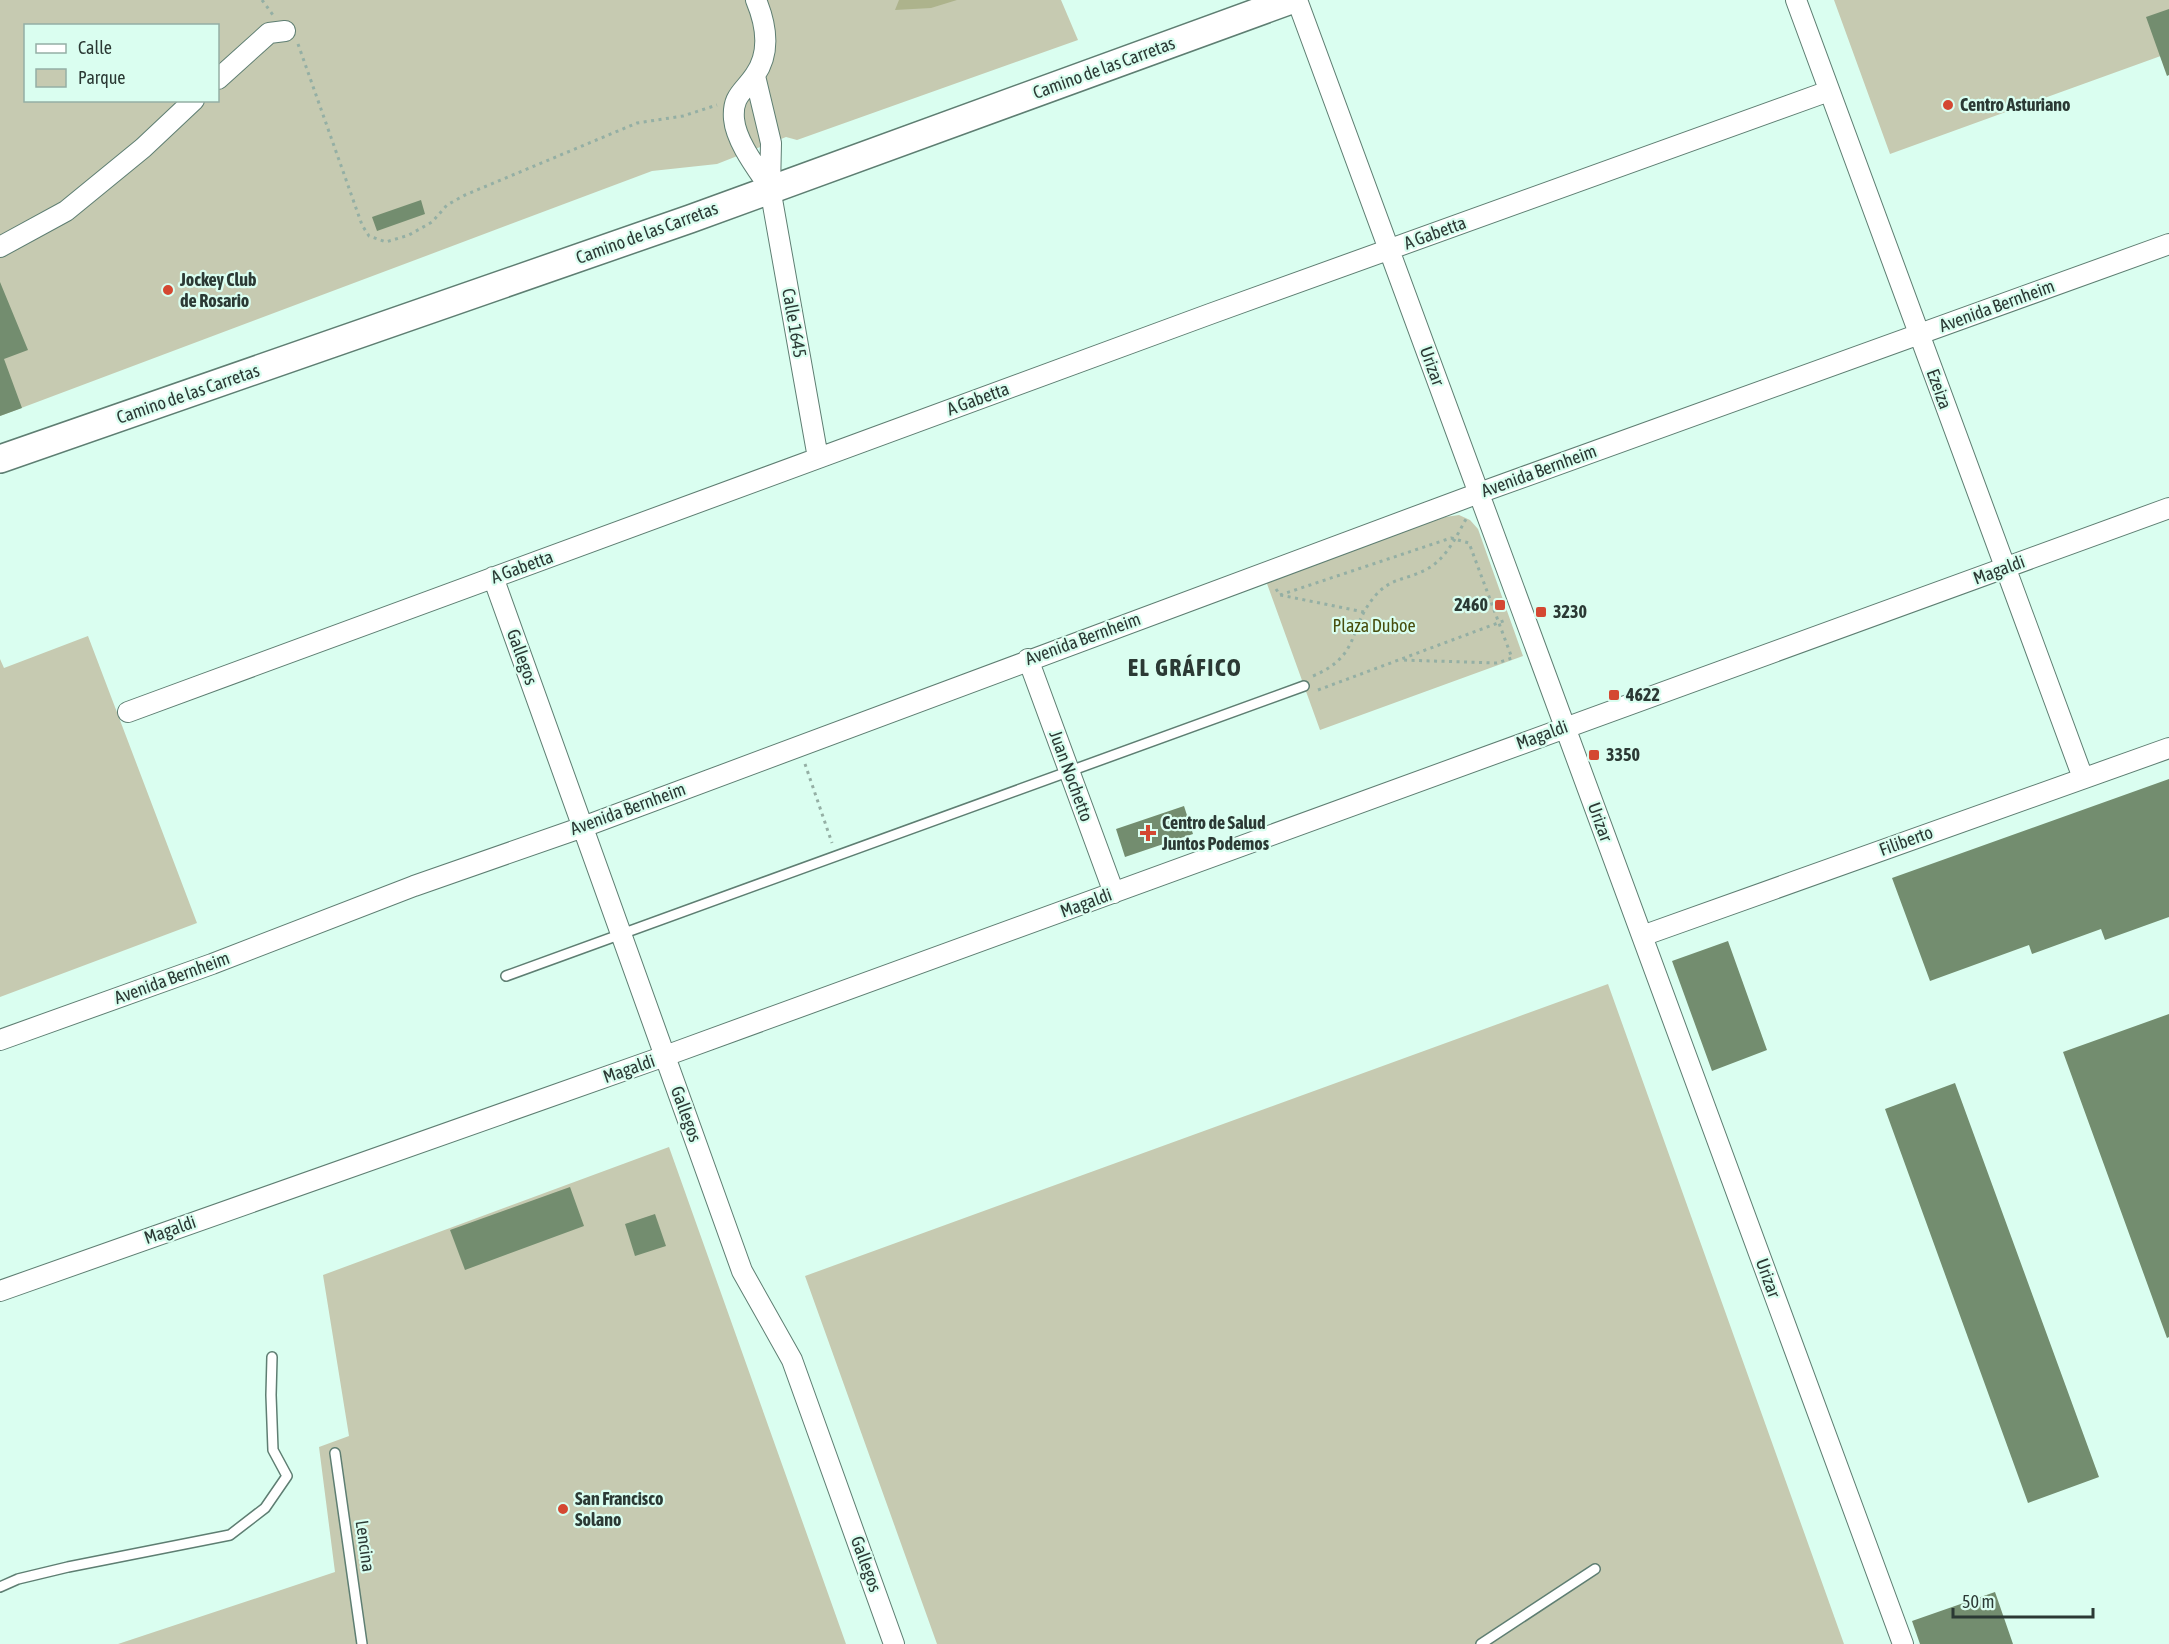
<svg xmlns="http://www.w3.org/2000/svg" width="2169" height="1644" font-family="'Asap Condensed',sans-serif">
<rect width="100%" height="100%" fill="#dafef0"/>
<path fill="#c6cab1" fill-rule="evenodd" d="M0,0H1061L1078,40L797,140L786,137L717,164L652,171L0,416ZM26,26H218V100H26Z
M1834,0H2169V53L1890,154Z
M1459,515L1470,520L1478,529L1523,656L1320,730L1266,581L1445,517Z
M88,636L197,923L0,997V659L4,668Z
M1608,984L1844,1644H937L805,1276Z
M669,1147L846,1644H118L335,1572L319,1447L349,1436L323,1275Z"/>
<path fill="#adb38c" d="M899,0H957L931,8L895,10Z"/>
<path fill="#738d6f" d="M2169,9V75L2167,76L2146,17Z
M421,200L425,214L377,231L372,217Z
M0,282L28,350L4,359L22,408L0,416Z
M2169,779V917L2105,940L2101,929L2032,954L2029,945L1930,981L1892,878Z
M1184,806L1193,834L1125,857L1116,829Z
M1728,941L1767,1050L1712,1071L1672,961Z
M2169,1014V1337L2167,1338L2063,1052Z
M1955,1083L2099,1477L2028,1503L1885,1109Z
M570,1187L584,1226L465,1270L450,1230Z
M655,1214L666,1246L635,1256L625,1224Z
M1995,1592L2013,1644H1920L1912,1621Z"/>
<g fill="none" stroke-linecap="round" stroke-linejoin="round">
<g stroke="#5e7e72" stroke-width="12">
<path id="lane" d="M506,976L1304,686
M335,1453L362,1644
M0,1587L18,1579L68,1567L230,1535L265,1508L287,1476L273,1450L271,1395L272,1357
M1481,1644L1595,1569"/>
</g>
<g stroke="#5e7e72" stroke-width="22">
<path id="street" d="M756,0C766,24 771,52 755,75C744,92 732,95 734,119C736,142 758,170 770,188
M1297,0L1903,1644
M1796,0L2083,778
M755,76L771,143L770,188L818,458
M218,79L269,33L285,31
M0,247L66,211L143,148L194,100
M493,577L742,1271L792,1360L894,1644
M1028,659L1114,893
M128,712L1210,314L1829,91
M1642,936L2169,748
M0,1040L212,964L414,886L583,827L1479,493L2169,244
M0,1291L665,1056L2169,508"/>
</g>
<g stroke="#5e7e72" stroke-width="30">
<path id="secondary" d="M0,459L690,219L1291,0"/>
</g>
<path stroke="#94afa4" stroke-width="3" stroke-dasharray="3 4.5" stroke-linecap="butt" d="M262,0L273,15
M298,44L362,225L369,236L386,242L409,235L432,222L447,205L465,195L637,123L683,116L717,105
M1276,589L1280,595L1364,612
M1280,595L1451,538L1469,543L1512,658L1497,663L1401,660
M1313,676C1362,655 1347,629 1375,596C1391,577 1408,580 1427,569C1446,559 1456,537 1466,519
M1318,690L1506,620
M805,764L832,843"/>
<use href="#lane" stroke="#fff" stroke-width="9"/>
<use href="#street" stroke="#fff" stroke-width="20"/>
<use href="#secondary" stroke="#fff" stroke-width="27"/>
</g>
<g fill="#d44832" stroke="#dafef0" stroke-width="2">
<circle cx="1948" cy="105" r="6"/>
<circle cx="168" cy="290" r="6"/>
<rect x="1494" y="599" width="12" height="12" rx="3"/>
<rect x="1535" y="606" width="12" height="12" rx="3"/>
<rect x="1608" y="689" width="12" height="12" rx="3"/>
<rect x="1588" y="749" width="12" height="12" rx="3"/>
<path d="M1145 824h6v6h6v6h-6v6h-6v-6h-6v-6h6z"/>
<circle cx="563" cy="1509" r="6"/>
</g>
<g text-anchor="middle" stroke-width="4.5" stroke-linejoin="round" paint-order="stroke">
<g font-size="18" fill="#2b3934" stroke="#dafef0">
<text transform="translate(1104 68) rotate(-20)" y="6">Camino de las Carretas</text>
<text transform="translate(647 233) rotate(-20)" y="6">Camino de las Carretas</text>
<text transform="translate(1435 233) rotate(-20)" y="6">A Gabetta</text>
<text transform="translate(1997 306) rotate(-20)" y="6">Avenida Bernheim</text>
<text transform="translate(794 323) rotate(80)" y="6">Calle 1645</text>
<text transform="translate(1432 366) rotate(70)" y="6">Urizar</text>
<text transform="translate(1939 389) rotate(70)" y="6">Ezeiza</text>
<text transform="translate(188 394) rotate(-19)" y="6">Camino de las Carretas</text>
<text transform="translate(978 399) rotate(-20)" y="6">A Gabetta</text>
<text transform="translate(1539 471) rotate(-20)" y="6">Avenida Bernheim</text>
<text transform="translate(522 567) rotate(-20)" y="6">A Gabetta</text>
<text transform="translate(1999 570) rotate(-20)" y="6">Magaldi</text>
<text transform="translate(1083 639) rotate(-20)" y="6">Avenida Bernheim</text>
<text transform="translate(522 657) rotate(70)" y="6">Gallegos</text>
<text transform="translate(1542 735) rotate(-20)" y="6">Magaldi</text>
<text transform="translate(1071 776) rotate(70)" y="6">Juan Nochetto</text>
<text transform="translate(628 809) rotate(-20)" y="6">Avenida Bernheim</text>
<text transform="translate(1600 822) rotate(70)" y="6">Urizar</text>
<text transform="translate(1906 841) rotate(-20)" y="6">Filiberto</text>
<text transform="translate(1086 903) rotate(-20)" y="6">Magaldi</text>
<text transform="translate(172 978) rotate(-20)" y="6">Avenida Bernheim</text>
<text transform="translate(629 1069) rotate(-19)" y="6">Magaldi</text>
<text transform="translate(686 1114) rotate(70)" y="6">Gallegos</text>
<text transform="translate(170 1230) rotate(-19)" y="6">Magaldi</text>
<text transform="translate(1768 1278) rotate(70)" y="6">Urizar</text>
<text transform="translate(365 1546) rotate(82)" y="6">Lencina</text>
<text transform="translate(866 1564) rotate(70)" y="6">Gallegos</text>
</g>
<g font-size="18" font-weight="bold" fill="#2b3934" stroke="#dafef0" text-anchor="start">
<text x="1960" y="111">Centro Asturiano</text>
<text x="180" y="286">Jockey Club<tspan x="180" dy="21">de Rosario</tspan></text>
<text x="1488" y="611" text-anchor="end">2460</text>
<text x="1553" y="618">3230</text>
<text x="1626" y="701">4622</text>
<text x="1606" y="761">3350</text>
<text x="1162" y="829">Centro de Salud<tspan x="1162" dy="21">Juntos Podemos</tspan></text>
<text x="575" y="1505">San Francisco<tspan x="575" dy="21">Solano</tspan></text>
</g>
<g font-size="18" fill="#484e0d" stroke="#dafef0">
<text x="1374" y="632">Plaza Duboe</text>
</g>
<g font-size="24" font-weight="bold" letter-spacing="1.5" fill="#2b3934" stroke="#dafef0">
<text x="1185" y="676">EL GRÁFICO</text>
</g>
</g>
<rect x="24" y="24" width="195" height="78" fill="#dafef0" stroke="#94afa5" stroke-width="1.5"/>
<rect x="36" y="44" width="30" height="9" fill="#ffffff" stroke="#94afa5" stroke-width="1.5"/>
<text x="78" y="54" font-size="18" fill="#2b3934">Calle</text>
<rect x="36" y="69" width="30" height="18" fill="#c6cab1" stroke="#94afa5" stroke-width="1.5"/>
<text x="78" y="84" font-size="18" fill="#2b3934">Parque</text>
<path d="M1953 1608v9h140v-9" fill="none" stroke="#2b3934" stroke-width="3"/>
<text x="1962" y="1608" font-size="18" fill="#2b3934" stroke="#dafef0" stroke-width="4.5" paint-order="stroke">50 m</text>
</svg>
